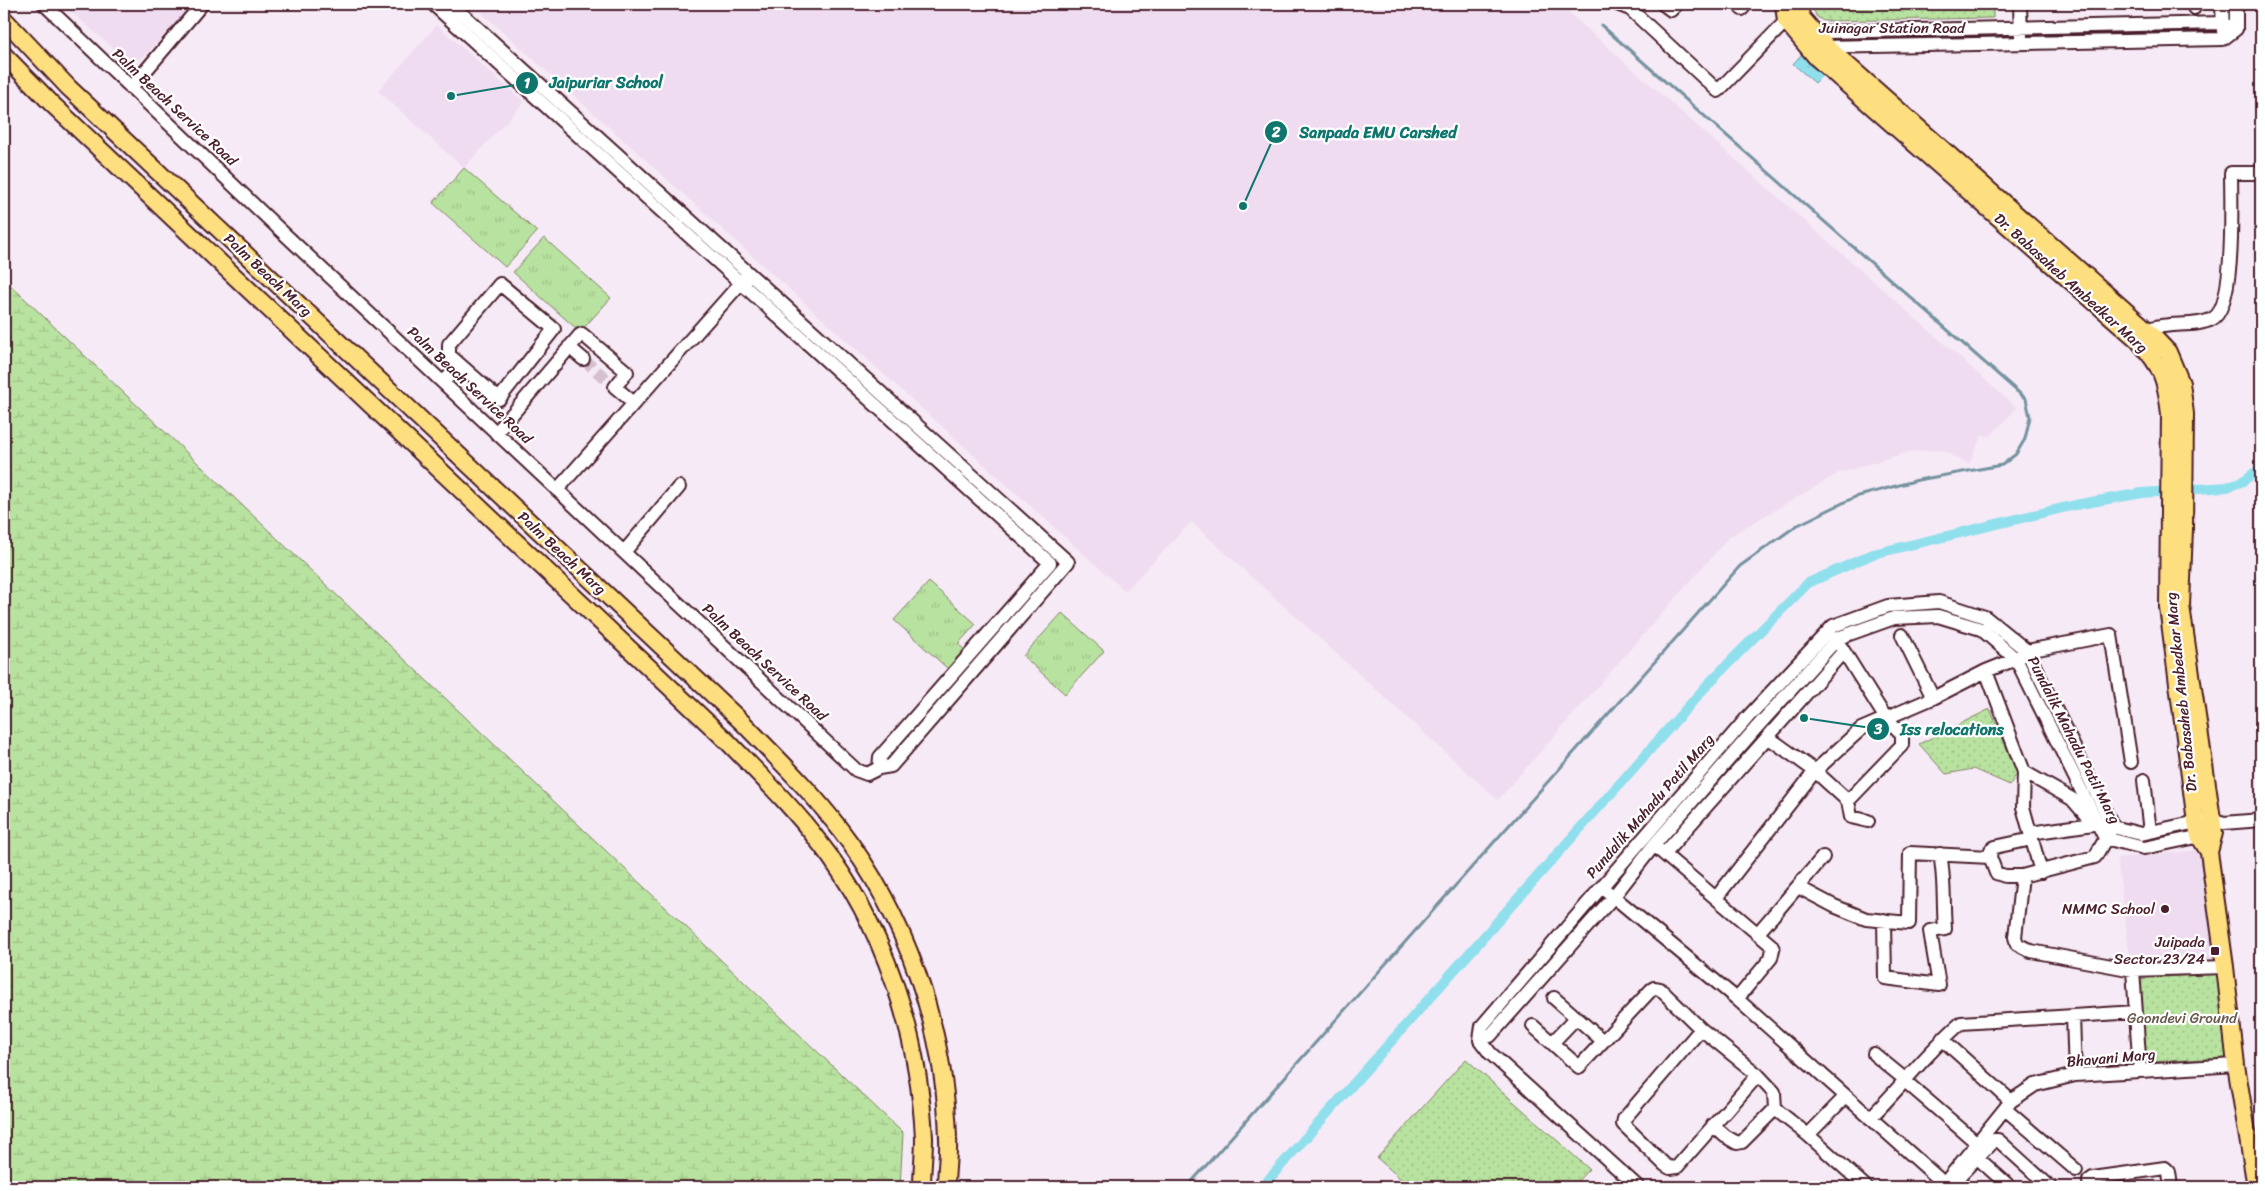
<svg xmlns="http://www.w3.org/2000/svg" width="2265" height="1191" font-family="Sriracha,sans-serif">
<defs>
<pattern id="grass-tufts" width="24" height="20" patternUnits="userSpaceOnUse" patternTransform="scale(1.25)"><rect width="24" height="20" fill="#b8e29f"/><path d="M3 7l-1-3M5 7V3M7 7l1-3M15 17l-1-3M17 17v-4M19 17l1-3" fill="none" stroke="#a0c189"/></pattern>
<pattern id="wetland-marsh" width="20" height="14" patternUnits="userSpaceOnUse" patternTransform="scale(1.25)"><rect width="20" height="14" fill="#b8e29f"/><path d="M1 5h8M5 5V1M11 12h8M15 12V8" fill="none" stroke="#a0c189"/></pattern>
<pattern id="park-dots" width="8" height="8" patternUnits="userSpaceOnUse" patternTransform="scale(1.25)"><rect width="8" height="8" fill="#b8e29f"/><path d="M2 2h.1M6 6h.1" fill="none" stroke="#a0c189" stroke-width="1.8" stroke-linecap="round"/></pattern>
<pattern id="water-ripples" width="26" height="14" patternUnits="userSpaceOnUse" patternTransform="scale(1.25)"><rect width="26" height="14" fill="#90dfed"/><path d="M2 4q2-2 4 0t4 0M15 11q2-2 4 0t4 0" fill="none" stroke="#7ebfcb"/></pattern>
</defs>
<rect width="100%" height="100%" fill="#f6eaf6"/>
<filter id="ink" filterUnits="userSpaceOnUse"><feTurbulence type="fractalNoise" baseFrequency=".02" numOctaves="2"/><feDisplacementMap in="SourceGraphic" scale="10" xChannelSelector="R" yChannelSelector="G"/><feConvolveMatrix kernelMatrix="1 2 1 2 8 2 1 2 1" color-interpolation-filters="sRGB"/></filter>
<g filter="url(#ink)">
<path fill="#f0dcf0" d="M62,4H193L144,57L135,60L126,59Z
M472,4H1559L2017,408L1990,436L1982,435L1969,464L1941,450L1909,452L1839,473L1730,536L1498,800L1191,522L1125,591Z
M437,25L524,102L464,168L378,91Z
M2199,850L2214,960L2131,966L2117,858Z"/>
<path fill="url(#grass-tufts)" stroke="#818065" d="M464,168L537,232L505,267L433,203Z
M544,238L611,298L580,332L513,272Z
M929,582L976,624L958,644L965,650L948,669L894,620Z
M1062,613L1104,651L1065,694L1023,656Z"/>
<path fill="url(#wetland-marsh)" stroke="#818065" d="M4,279L903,1133L900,1187H4Z"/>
<path fill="url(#park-dots)" stroke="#818065" d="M1812,4H1993V18L1823,21L1816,16Z
M1990,709L2017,773L2010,785L1973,769L1946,774L1919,744Z
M2218,973L2226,1058L2146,1062L2139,979Z
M1466,1059L1589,1169L1572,1187H1410L1377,1158Z"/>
<path fill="url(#water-ripples)" stroke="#74929f" d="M1802,54L1824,74L1815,83L1793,64Z"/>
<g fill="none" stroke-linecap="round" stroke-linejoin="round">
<path stroke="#74929f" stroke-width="3" d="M1187,1187L1740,566L1796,526L1855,497L1918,480L2002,465L2016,454L2025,439L2030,417L2026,399L1601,25"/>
<path stroke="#90dfed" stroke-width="10" d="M1262,1187L1709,683L1808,583L1873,554L2075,505L2142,493L2227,487L2243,481L2261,468"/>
<path stroke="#d4c1cd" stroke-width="12" stroke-dasharray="12 6" stroke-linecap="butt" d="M583,359L615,387"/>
<g stroke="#4a1f2b" stroke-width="16">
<path id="minor" d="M44,4L276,226L856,770L867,774L879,768
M433,4L1050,563L880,757L879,768L891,766L1068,562L451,4
M1617,4L1630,9L1718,91L1786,21L1794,19
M1663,4L1671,10L1677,4
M2020,4L2021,36
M2194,4V8
M2222,4L2223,31
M2236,4V29
M1742,9L1746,4
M1810,41L1826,32L2222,23L2236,29
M1823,47L2223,39L2236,29
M131,88L202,4
M500,284L554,329L499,399L449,355V344Z
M2147,330C2167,321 2195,328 2212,319C2236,308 2231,199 2231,173H2261
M569,347L583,359
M443,382L460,366
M496,433L580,335L582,334L627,372L615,387L634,403
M557,490L746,277
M624,552L679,487
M1902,635L1933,698
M1841,647L1885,717L1902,734V745L1848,801
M1986,671L2024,772L2023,807L2041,872
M1769,738L1815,771L1848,801L1851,817L1868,821
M2024,772L2072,799L2091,821
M2144,780L2150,832
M2110,831L2095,857L2022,876L2015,937L2017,944L2031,951L2133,970L2225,967
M2030,833L2093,824
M1658,849L1771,945L1773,949L1771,958L1737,999
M1664,854L1843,652
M1990,857L1991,850L1995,847L2032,839
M1798,887L1834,906L1866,919L1909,923L1910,853L1990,857L1996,873L2005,876H2022
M1608,892L1737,999L1948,1187
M1716,898L1815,771L1861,729L1933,698L1986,671L2016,659L2027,651L2111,635L2131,762
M1884,920L1885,978L1939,985L1930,931L1945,929C1943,904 1945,879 1940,854
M1758,933L1823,857
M2133,970L2140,1071
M1554,998L1603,1041
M2073,1016L2075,1075
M1533,1026L1579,1067L1651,990L1654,988L1660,989L1701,1029L1758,1075L1774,1092L1775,1109L1808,1135L1846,1096
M1701,1029L1624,1119L1623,1124L1665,1165L1670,1168L1677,1167L1758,1075
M1942,1039L2011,1101
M1480,1040L1482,1026L1747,718L1833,626L1888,606L1939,602L1985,617L2027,651L2113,827L2141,834L2211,819L2224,823L2261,820
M1480,1040L1490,1036L1614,896L1654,845L1757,727L1838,638L1894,618L1938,616L1981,629L2016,659L2105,838L2144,848L2206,835
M1480,1040L1490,1053L1638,1187
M1552,1043L1576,1018
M1874,1054L1907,1081
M1906,1082L1977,1143
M2005,1109L2076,1170
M1870,1118C1901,1087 1928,1051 1961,1023L2136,1012
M1713,1125L1725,1136L1737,1143L1742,1142L1775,1109
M1808,1135L1866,1187
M1972,1153L2010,1187
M1944,1184L2011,1101L2035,1085L2075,1075L2236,1065
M1965,1187L1960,1183L1959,1176L1994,1140H1998L2050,1187
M2090,1187L2089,1181L2093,1178L2165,1168L2169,1172L2171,1187"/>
</g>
<g stroke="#4a1f2b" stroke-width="20">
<path id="major" d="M1784,4L1786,21L1817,58L2138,340C2162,367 2166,378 2170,414L2168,607L2196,822L2199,836L2209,852
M1799,4L1801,17L1827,47L2147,330L2168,352L2181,383L2185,414L2184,529L2181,606L2214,833L2209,852L2225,967L2236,1065L2256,1187
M4,19L68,87L744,724C777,758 810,790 839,828C906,915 945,1028 948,1138C949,1154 946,1171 946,1187
M4,55L52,104L727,741C759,774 792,806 819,842C884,925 919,1033 924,1138C924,1154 922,1171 922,1187"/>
</g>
<use href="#minor" stroke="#fff" stroke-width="12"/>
<use href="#major" stroke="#fedf80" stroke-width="16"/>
</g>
</g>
<g fill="#4a1f2b" stroke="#fff" stroke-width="2">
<circle cx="2165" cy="909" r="5"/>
<rect x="2210" y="946" width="10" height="10" rx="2.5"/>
</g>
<g text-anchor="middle" stroke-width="4.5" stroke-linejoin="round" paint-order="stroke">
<g font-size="15" fill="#4a1f2b" stroke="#fff">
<text x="1892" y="33">Juinagar Station Road</text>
<text transform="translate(175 107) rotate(43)" y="5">Palm Beach Service Road</text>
<text transform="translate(268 275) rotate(43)" y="5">Palm Beach Marg</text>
<text transform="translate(2071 283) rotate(42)" y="5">Dr. Babasaheb Ambedkar Marg</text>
<text transform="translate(470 385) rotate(43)" y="5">Palm Beach Service Road</text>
<text transform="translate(562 553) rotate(43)" y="5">Palm Beach Marg</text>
<text transform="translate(765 662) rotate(43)" y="5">Palm Beach Service Road</text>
<text transform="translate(2181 692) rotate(-96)" y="5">Dr. Babasaheb Ambedkar Marg</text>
<text transform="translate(2074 740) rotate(63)" y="5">Pundalik Mahadu Patil Marg</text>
<text transform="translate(1650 806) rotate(-49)" y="5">Pundalik Mahadu Patil Marg</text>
<text transform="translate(2111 1058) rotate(-5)" y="5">Bhavani Marg</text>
</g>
<g font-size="15" fill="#4a1f2b" stroke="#fff" text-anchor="end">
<text x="2155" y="914">NMMC School</text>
<text x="2205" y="947">Juipada<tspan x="2205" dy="17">Sector 23/24</tspan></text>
</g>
<g font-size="15" fill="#6b5a4e" stroke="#fff">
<text x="2182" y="1023">Gaondevi Ground</text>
</g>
</g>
<path fill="none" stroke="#0f766e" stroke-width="2" d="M451 96L527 83M1243 206L1276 132M1804 718L1878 729"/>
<g fill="#0f766e" stroke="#fff" stroke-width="2">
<circle cx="451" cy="96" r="5"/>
<circle cx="1243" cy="206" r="5"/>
<circle cx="1804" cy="718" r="5"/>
<circle cx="527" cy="83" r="12"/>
<circle cx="1276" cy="132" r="12"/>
<circle cx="1878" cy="729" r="12"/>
</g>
<g font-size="15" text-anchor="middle" font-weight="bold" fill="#fff">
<text x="527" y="88">1</text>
<text x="1276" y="137">2</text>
<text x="1878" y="734">3</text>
</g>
<g font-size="16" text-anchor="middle" font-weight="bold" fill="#0f766e" stroke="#fff" stroke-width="4.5" stroke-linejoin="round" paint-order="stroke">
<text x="606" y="88">Jaipuriar School</text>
<text x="1378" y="138">Sanpada EMU Carshed</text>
<text x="1952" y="735">Iss relocations</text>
</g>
<rect width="2265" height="1191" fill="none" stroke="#fff" stroke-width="20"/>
<rect x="10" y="10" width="2245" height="1171" fill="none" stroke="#4a1f2b" stroke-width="2" filter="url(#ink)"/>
</svg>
